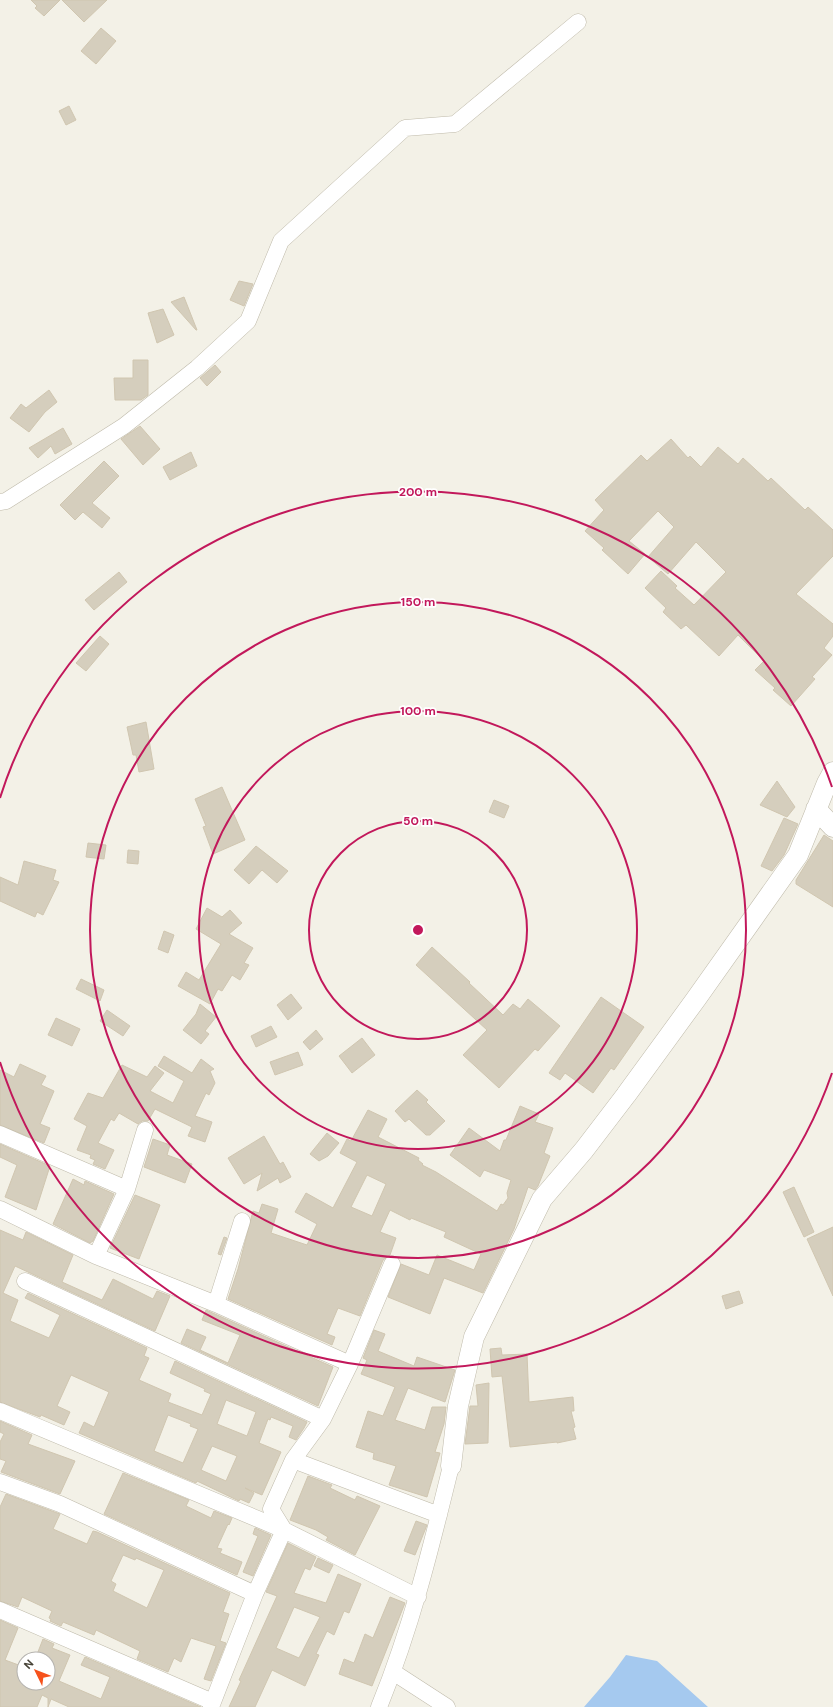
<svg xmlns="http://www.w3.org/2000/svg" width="833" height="1707" font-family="'DM Sans',sans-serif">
<rect width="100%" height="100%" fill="#f3f1e7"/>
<path fill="#a5c9ef" d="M626,1655L657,1661L708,1707H584L610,1677Z"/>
<path fill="#d5cebd" stroke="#d0c6b0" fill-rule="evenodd" d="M31,0H60L44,16L35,8L37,6Z
M62,0H107L84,22Z
M101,28L116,41L96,64L81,51Z
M69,106L76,120L66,125L59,111Z
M239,281L253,284L244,306L230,300Z
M184,297L197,330H196L171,302Z
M163,309L174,335L157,343L148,313Z
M133,360H148V395L141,400H115L114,378H133Z
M215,365L221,372L207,386L200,378Z
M49,390L57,402L45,412L29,432L10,418L21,404L26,408Z
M140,426L160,449L143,465L121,439Z
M63,428L72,444L55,454L51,446L38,458L29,448Z
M671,439L688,458L690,456L701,467L718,447L738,464L743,458L768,481L771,478L805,510L808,507L833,530V556L796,594L833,624V636L824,648L832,655L812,677L815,679L791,706L773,690L775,688L755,670L764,661L738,635L719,656L686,625L681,629L663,612L666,608L645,588L661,571L677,586L675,588L694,605L726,572L696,542L668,574L648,557L674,527L658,511L629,541L645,554L628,574L602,550L604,548L585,531L604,510L595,500L641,455L647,461Z
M191,452L197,466L170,480L163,467Z
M104,461L119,476L92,503L110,518L102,528L83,512L75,520L60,505Z
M119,572L127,582L94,610L85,600Z
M100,636L109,644L86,671L76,663Z
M146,722L154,769L139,772L136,755H133L127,727Z
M777,781L795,807L787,817L760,805Z
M222,787L245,840L213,854L203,827L206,826L195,799Z
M494,800L509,806L504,818L489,812Z
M784,818L798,824L784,855L772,871L761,866Z
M824,835L833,841V907L796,884V880Z
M88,843L106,845L104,859L86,857Z
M256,846L288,871L277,883L262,870L249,884L234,870Z
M128,850L139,851L138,864L127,863Z
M24,861L56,870L53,880L59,882L43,915L37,912L35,917L0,901V877L18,885Z
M207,908L222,917L230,910L242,923L229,934L253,948L244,963L249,965L240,980L232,975L222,991L218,989L210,1004L178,986L186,972L199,980L221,944L196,929Z
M164,931L174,935L168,953L158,949Z
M432,947L470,982L469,983L503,1015L513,1004L520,1009L528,999L560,1026L538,1051L535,1049L499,1088L463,1055L487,1030L416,965Z
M81,979L104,990L100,1001L76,989Z
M291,994L302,1008L288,1020L277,1005Z
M601,997L644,1027L614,1070L611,1068L593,1093L565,1073L560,1080L549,1073Z
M200,1004L216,1017L205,1031L209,1034L201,1044L183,1030L196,1014Z
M107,1010L130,1026L123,1036L100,1021Z
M56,1018L80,1029L72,1046L48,1035Z
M271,1026L277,1037L256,1047L251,1036Z
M316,1030L323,1039L310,1050L303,1042Z
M362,1038L375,1055L352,1073L339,1056Z
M298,1052L303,1065L275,1075L270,1062Z
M164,1056L192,1073L201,1059L214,1069L210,1071L215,1083L209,1095L206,1093L195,1116L212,1122L205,1142L188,1136L192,1127L155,1109L148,1121H142L138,1124L119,1113L114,1121L111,1119L98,1143L114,1150L105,1169L93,1164L95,1160L90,1158L91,1155L77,1150L87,1126L74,1119L88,1093L103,1098L122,1065L147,1077L155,1066L164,1073L150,1091L173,1103L184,1081L158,1066Z
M20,1064L46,1076L41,1085L54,1091L40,1124L50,1128L44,1143L0,1125V1070L14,1077Z
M417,1090L428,1100L426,1102L445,1121L430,1135H426L409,1119L405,1122L395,1111Z
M520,1106L539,1114L535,1122L553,1128L544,1153L550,1156L538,1186L535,1190L528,1187L514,1229L483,1293L444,1278L430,1314L388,1297L401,1264L429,1275L437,1255L474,1270L481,1254L444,1237L446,1232L411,1218L410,1220L390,1210L380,1232L396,1238L390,1255L383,1260L360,1316L338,1308L327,1334L335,1337L332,1345L228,1299L238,1269L253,1211L259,1213L262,1204L278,1209L271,1233L307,1245L317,1224L295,1212L306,1193L333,1208L357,1162L340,1153L347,1139L351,1141L368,1110L387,1119L378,1137L419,1158L418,1160L423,1164L422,1165L436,1172L497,1211L501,1204L503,1205L508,1198L507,1193L511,1180L484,1170L480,1177L450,1155L469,1128L500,1151L504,1140H506ZM367,1175L386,1184L372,1216L351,1207Z
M327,1133L339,1143L328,1156L319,1161L310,1154Z
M264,1136L280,1164L283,1162L291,1177L280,1183L278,1178L257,1191L262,1173L244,1184L228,1158Z
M153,1139L170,1145L167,1155L192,1164L185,1183L144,1167Z
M0,1144L50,1166L36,1210L5,1197L17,1165L0,1157Z
M73,1179L84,1185L85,1181L114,1194L93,1241L90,1243L53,1224Z
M794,1187L814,1232L804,1237L783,1192Z
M135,1195L160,1205L139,1259L110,1248Z
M833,1227V1296L807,1239Z
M0,1230L23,1240L26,1232L73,1255L62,1282L102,1300L113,1279L153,1299L157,1291L170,1296L155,1331L15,1266L3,1293L18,1300L10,1321L49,1338L60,1315L25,1298L28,1293L147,1348L144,1356L149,1358L139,1380L171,1394L168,1402L202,1415L211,1394L204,1391L205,1389L170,1373L175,1361L307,1422L304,1428L296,1440L289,1437L293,1426L271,1417L270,1420L268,1419L259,1443L281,1452L262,1495L245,1488L254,1493L249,1503L240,1499L239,1501L197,1481L196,1483L79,1433L84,1422L94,1427L109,1392L71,1375L57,1406L70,1412L64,1425L41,1415L40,1417L0,1402ZM226,1400L256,1412L247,1436L217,1424ZM168,1415L191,1424L190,1426L198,1429L183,1463L154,1451ZM212,1446L237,1456L226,1481L201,1470Z
M224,1237L227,1238L221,1255L218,1254Z
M739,1291L743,1303L726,1309L722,1296Z
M206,1310L333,1367L318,1406L181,1343L187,1329L206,1337L200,1350L228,1363L240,1335L202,1320Z
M374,1330L385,1334L378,1351L414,1366L417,1357L455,1370L445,1402L408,1388L395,1420L425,1430L432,1407H446L444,1424L435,1452L440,1453L427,1497L389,1485L396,1466L373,1459L374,1453L356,1447L368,1411L383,1416L395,1387L361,1374L367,1360L363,1358Z
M501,1348L502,1355L527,1354L529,1402L573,1397L574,1411H571L575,1427L573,1428L576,1439L557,1443V1442L510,1447L502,1376L492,1377L490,1349Z
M489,1383L488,1443L465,1444L470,1406H478L476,1385Z
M0,1421L32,1435L28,1444L75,1461L60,1494L1,1472L6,1461L0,1459V1442L4,1434L0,1432Z
M123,1473L189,1500L186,1506L211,1518L214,1511L232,1518L229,1525L228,1524L217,1548L222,1549L220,1553L242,1562L237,1575L104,1514Z
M308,1476L332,1485L330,1488L355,1500L357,1496L380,1506L355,1555L326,1540L328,1537L316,1530L290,1520Z
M6,1494L60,1514L53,1529L87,1544L93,1531L97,1532L230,1593L223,1612L229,1614L220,1641L226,1643L211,1681L204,1679L216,1646L191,1638L181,1662L174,1658L168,1672L137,1659L140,1651L96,1630L94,1635L63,1622L61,1626L50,1621L51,1619L49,1618L52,1611L22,1597L18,1607L0,1601V1507ZM123,1555L135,1560L136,1558L164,1570L147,1608L113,1591L116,1584L111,1581Z
M416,1521L427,1525L415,1555L404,1551Z
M255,1528L271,1535L253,1576L243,1572L258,1536L253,1534Z
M288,1543L316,1557L310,1570L305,1568L294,1593L326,1603L338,1574L361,1584L349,1613L344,1611L334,1635L327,1631L316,1654L319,1655L305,1686L272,1670L255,1707H229L241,1681L239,1680L277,1596L266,1592ZM294,1607L320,1617L299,1658L276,1648Z
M318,1558L333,1565L329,1573L314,1566Z
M390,1597L405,1603L372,1686L339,1674L344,1659L354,1663L365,1634L373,1638Z
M0,1620L18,1628L5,1660L24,1667V1683H48V1659L36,1657L43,1639L54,1644L52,1648L70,1655L59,1681L101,1699L110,1677L81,1665L85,1657L201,1707H69L51,1699L48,1707V1698L42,1695L37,1707H0Z"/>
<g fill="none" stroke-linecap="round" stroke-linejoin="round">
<g stroke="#bfbaaa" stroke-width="17">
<path id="minor" d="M0,502L6,501L124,426L197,368L248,321L281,241L405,128L455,124L578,22
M0,1134L127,1189
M0,1209L96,1256L216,1304L350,1364
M96,1256L127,1189L145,1130
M25,1281L323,1419
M216,1304L242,1221
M0,1411L284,1530L418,1597
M293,1460L439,1515
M0,1482L60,1504L255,1594
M0,1610L213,1702
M393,1672L447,1707
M211,1707L255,1594L284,1530L271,1509L293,1460L323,1419L350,1364L392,1264
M379,1707C411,1629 431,1548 451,1466"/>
</g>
<g stroke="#bfbaaa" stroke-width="21">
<path id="tertiary" d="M816,809L833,827
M451,1466L458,1406L474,1337L542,1199L584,1150L626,1095L696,999L798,855L827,783L833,772"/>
</g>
<use href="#minor" stroke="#fff" stroke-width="16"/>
<use href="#tertiary" stroke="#fff" stroke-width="20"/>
</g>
<g fill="none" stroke="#c2185b" stroke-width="2">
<circle cx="418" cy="930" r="109"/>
<circle cx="418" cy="930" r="219"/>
<circle cx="418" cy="930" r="328"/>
<path d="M832 1073A438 438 0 0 1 0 1062M0 798A438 438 0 0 1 832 787"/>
</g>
<circle cx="418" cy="930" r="6" fill="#c2185b" stroke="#fff" stroke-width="2"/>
<g font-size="12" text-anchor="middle" font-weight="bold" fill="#c2185b" stroke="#fff" stroke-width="3.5" stroke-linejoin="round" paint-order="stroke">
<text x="418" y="496">200 m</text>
<text x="418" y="606">150 m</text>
<text x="418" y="715">100 m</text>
<text x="418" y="825">50 m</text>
</g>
<g transform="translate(36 1671) rotate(313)"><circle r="19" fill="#ffffff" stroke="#b5b3af"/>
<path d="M0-3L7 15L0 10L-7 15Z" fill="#f6521c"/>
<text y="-6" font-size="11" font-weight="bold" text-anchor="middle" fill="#464236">N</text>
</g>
</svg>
